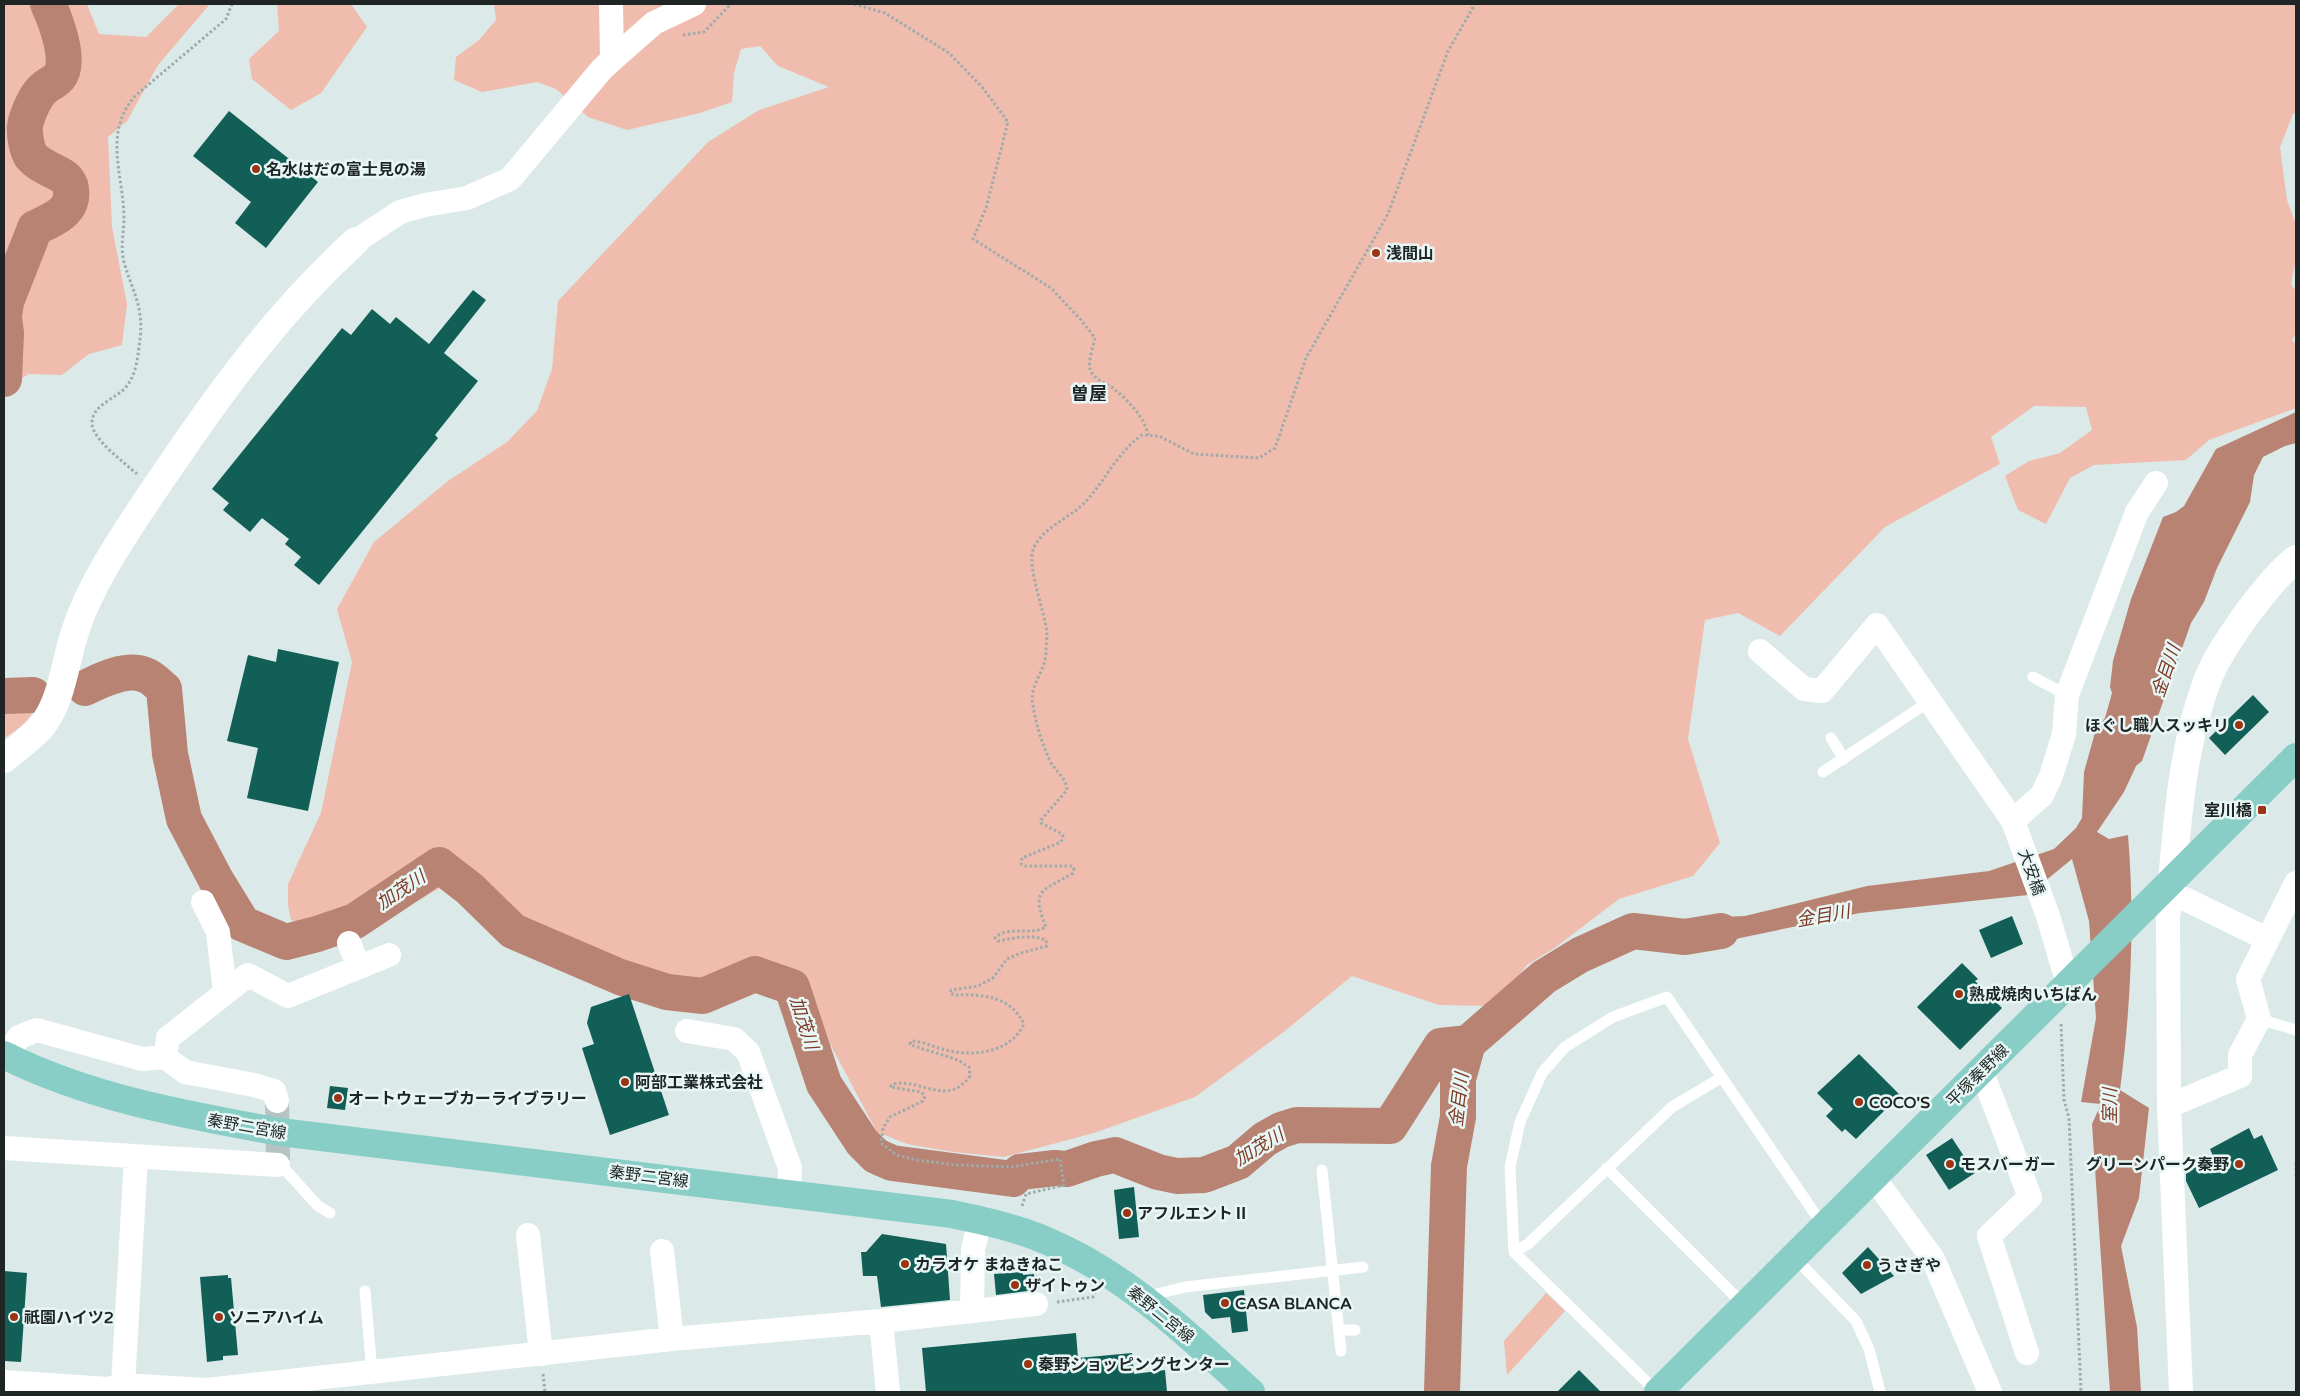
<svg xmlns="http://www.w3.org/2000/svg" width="2300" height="1396" font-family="'Varela Round','Noto Sans JP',sans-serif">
<rect width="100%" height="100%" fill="#dbeae8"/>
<path fill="#efbcad" d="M4,4H87L99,34L146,37L179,4H210L158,65L127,121L108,137L112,227L127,304L122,345L89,354L62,375L29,374L4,389Z
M277,4H351L367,27L321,93L291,110L252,79L249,59L279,31Z
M494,4H2296V112L2293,114L2280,147L2287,200L2296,224V260L2291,284L2296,291V333L2292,340L2296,344V408L2209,440L2186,460L2094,465L2070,478L2046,524L2018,510L2005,476L2029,461L2060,453L2092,430L2086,407L2034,406L1991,437L2000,464L1885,527L1780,636L1738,613L1705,620L1688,739L1720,843L1693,876L1619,899L1556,947L1527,965L1494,1006L1439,1005L1352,976L1281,1034L1195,1097L1094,1133L1004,1157L953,1152L907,1144L877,1132L805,997L735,972L673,985L528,920L443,886L421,899L388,914L342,930L313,928L291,920L288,905V884L321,813L352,662L337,609L374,542L448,481L507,442L537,411L552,369L558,301L708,142L759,110L829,87L778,66L760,46L741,49L734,73L732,102L700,113L627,130L588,117L556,89L537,82L482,92L454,80L456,57L479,40L496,20Z
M22,681L37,683L41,698C32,717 22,728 4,738V687Z
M1546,1293L1565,1311L1507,1375L1504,1341Z"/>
<path fill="#b98373" d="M2296,412V443L2285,446L2263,457L2254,475L2250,502L2217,568L2204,602L2191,623L2142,761L2136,766L2124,792L2097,832L2109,839L2128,835C2135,920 2131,1005 2120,1090L2149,1108L2139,1198L2121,1246L2137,1327L2141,1392H2110L2092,1124L2101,1104L2081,1102L2096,1018L2089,921L2072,859L2028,895L1860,913L1687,949L1667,938L1723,917L1745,916L1867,886L1989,871L2054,849L2076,828L2082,818L2084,772L2096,729L2105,718L2112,693L2110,687L2113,661L2131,599L2163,517L2176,512L2184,506L2216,449Z"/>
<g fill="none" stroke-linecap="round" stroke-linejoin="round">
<path stroke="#b98373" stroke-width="36" d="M4,316L6,302L35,228C52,220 74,212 71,190C71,185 68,180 64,177C54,170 39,166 31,156C27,150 24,134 25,126C27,115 35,96 43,89C48,84 55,82 59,77C72,62 55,19 48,4
M4,318L6,333L4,379
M85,688C101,680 127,667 145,675C152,677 159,685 164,689L170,754L184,819L216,880L243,924L286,942L317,934L355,921L439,865L470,889L513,931L620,977L667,992L703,996L755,974L792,987L824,1084L862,1142L876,1156L892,1163L1013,1179L1020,1172L1055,1168L1067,1169L1096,1159L1115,1155L1158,1172L1177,1176L1204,1175L1238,1162L1265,1139L1281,1130L1297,1125L1390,1126L1441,1046L1468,1043
M4,696L33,695
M1442,1392L1449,1166L1458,1117V1079L1468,1043L1544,977L1580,955L1633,931L1685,937L1721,931"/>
</g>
<path fill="#125f58" d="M229,111L318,182L266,248L235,223L251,202L193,156Z
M473,290L486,300L444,353L478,381L435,435L438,438L319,585L294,565L301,557L285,544L289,539L262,518L250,532L223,510L229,503L212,489L342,328L351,335L372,309L390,324L396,317L429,344Z
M278,649L339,662L308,811L247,798L258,748L227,741L248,655L276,662Z
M2253,695L2269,712L2225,755L2209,738Z
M2012,916L2023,944L1991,958L1979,930Z
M1962,963L1978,979L1975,981L2002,1008L1960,1050L1917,1007Z
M629,994L669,1115L610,1135L582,1048L594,1044L587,1023L591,1007Z
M1859,1054L1900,1095L1856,1139L1845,1129L1842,1132L1826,1116L1833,1109L1817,1093Z
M330,1086L348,1088L345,1110L327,1108Z
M2249,1128L2254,1139L2262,1135L2278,1170L2199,1208L2186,1181V1172L2214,1158L2210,1149Z
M1952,1138L1975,1173L1949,1190L1926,1155Z
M1134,1187L1139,1237L1119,1239L1114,1190Z
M882,1234L946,1244L950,1300L881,1307L877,1276H863L861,1252H866Z
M1868,1247L1894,1276L1861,1294L1842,1273Z
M4,1271L27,1273L21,1362L4,1361Z
M1023,1272V1275L1034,1274L1035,1290L996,1295L994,1274Z
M228,1275V1278H231L238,1355L223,1356V1360L207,1362L200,1277Z
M1244,1290L1248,1331L1232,1333L1230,1317L1212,1319L1205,1312L1203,1295Z
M1076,1333L1078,1358L1132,1353L1134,1374L1165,1370L1167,1392H926L922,1348Z
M1579,1370L1601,1392H1557Z"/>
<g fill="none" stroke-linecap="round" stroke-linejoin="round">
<path stroke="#b5c3c1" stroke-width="24" stroke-dasharray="24 12" stroke-linecap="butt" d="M277,1101L278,1165"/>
<path stroke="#9fabaa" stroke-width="3" stroke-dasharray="2.5 2.5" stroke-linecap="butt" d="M854,4L885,13L949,53L983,88L1008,122L986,208L973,239L1051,288L1081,320L1095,338C1093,347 1088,361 1090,369C1094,381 1106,382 1114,389C1128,400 1145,418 1148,435
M683,35L704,32L731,4
M137,474C125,463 93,440 92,424C91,405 116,399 126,387C137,374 138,354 140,339C144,306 132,291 124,262C120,246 124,232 124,217C123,173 103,133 135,96L226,19L232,4
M2061,1024L2064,1100L2069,1118L2081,1392
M2296,1163V1176
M1022,1206L1026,1194L1064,1185L1060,1159L1011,1167L956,1165L917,1160L897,1155L881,1143L883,1128L890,1117L923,1101L925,1096L921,1092L890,1087L893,1084C922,1078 947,1108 970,1076L969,1067L958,1060L914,1046L910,1044L911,1041C922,1041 934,1047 945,1050C974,1057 1010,1053 1024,1024C1011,996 982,994 955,995L950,993L951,990L978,986L993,978L1007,959L1021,953L1047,946L1046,940L1036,937H1020L998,941L995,938C1007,925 1031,936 1046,927C1029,887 1045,891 1073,873L1074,868L1071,866H1025L1021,864L1022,858L1061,842L1063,837L1062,834L1041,823V820L1067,790C1066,777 1055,771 1050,761C1042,744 1036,724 1033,706C1028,686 1046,671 1046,652C1046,646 1047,639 1047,633C1045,613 1027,567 1033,550C1039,531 1066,519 1080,507C1104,485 1114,455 1142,435L1159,436L1194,454L1259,458L1275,448L1306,358L1388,214L1448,51L1475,4
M1057,1302L1093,1297L1095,1293
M543,1374L545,1392"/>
<path stroke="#fff" stroke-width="11" d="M2033,677L2067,695
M1831,738L1844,759
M1823,772L1930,701
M2259,1019L2296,1030
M278,1165H281L318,1206L330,1213
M1607,1168L1745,1306
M1322,1170L1341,1351
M1514,1252L1528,1244L1672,1107L1722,1077
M1794,1257L1856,1321L1869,1349L1880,1392
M365,1291L372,1373
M1144,1297L1185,1287L1363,1267
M1339,1330H1355
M1657,1392L1514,1252L1510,1167L1520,1122L1542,1073L1565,1047L1613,1017L1667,997L1824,1227"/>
<path stroke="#fff" stroke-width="24" d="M612,60L654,23L694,4
M356,241L400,212L425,205L467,198L510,179L602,69L612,60L611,4
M1760,651L1804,689L1822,691L1877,625L2013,821L2048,916L2068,984
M2013,821L2042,795L2051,776L2064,734L2067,695L2137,512L2156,483
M2172,881L2168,918L2169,1106L2181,1392
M2170,896L2185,899L2267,939
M203,902L218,932L225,993
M349,943L359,967
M687,1031L734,1039L748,1052L790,1168L789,1193
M7,1057L19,1037L37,1030L142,1059L165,1057L185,1072L254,1085L274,1091L277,1101
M165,1057L168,1038L248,975L288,996L389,955
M1981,1070L2030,1197L1989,1236L2027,1353
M2169,1106L2240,1076V1055L2259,1019L2248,979L2296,883
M4,1148L278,1165
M1874,1178L1933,1259L1990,1392
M528,1235L541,1354
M662,1251L672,1339
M972,1311L973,1249L980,1220
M881,1321L888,1392
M4,1382L108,1389L123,1385L206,1390L672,1339L881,1321L1036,1304
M123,1385L136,1157"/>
<path stroke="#fff" stroke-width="28" d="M4,759C16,749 30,739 41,727C60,705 64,670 72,642C79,616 93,587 107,563C127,529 149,497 171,465C226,384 283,307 356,241
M2172,881C2178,814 2183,747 2206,684C2215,659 2231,637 2246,615C2261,596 2277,574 2296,559"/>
<path stroke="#88cec7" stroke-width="28" d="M4,1055C89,1098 187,1115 280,1132L952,1214C985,1221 1017,1228 1047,1241C1126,1274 1189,1336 1251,1392
M1658,1392L2296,757"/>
</g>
<g fill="#9b3414" stroke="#e8f7f5" stroke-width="2">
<circle cx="256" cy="169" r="5"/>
<circle cx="1376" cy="253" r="5"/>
<circle cx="2239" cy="725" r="5"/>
<rect x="2257" y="805" width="10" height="10" rx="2.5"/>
<circle cx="1959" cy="994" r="5"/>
<circle cx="625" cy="1082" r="5"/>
<circle cx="338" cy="1098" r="5"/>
<circle cx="1859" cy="1102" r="5"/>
<circle cx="1950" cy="1164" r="5"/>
<circle cx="2239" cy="1164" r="5"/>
<circle cx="1127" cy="1213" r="5"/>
<circle cx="905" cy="1264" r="5"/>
<circle cx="1867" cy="1265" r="5"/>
<circle cx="1015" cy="1285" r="5"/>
<circle cx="1225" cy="1303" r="5"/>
<circle cx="14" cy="1317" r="5"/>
<circle cx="219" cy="1317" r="5"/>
<circle cx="1028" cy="1364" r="5"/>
</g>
<g text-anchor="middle" stroke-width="5" stroke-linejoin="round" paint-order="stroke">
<g font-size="16" font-weight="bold" fill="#1f2524" stroke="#e8f7f5" text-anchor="start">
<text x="266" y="175">名水はだの富士見の湯</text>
<text x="1386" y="259">浅間山</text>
<text x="2229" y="731" text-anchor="end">ほぐし職人スッキリ</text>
<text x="2252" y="816" text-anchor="end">室川橋</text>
<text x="1969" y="1000">熟成焼肉いちばん</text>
<text x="635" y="1088">阿部工業株式会社</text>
<text x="348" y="1104">オートウェーブカーライブラリー</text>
<text x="1869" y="1108">COCO'S</text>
<text x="1960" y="1170">モスバーガー</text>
<text x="2229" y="1170" text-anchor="end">グリーンパーク秦野</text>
<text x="1137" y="1219">アフルエントⅡ</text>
<text x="915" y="1270">カラオケ まねきねこ</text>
<text x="1877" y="1271">うさぎや</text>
<text x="1025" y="1291">ザイトゥン</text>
<text x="1235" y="1309">CASA BLANCA</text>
<text x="24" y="1323">祇園ハイツ2</text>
<text x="229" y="1323">ソニアハイム</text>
<text x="1038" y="1370">秦野ショッピングセンター</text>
</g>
<g font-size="16" fill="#1f2524" stroke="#e8f7f5">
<text transform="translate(2032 872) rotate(70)" y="6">大安橋</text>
<text transform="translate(1977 1075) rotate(-45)" y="6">平塚秦野線</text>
<text transform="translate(247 1126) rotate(10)" y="6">秦野二宮線</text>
<text transform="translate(649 1176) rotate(7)" y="6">秦野二宮線</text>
<text transform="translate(1161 1314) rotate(39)" y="6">秦野二宮線</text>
</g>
<g font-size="18" font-weight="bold" fill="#1f2524" stroke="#e8f7f5">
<text x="1089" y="400">曽屋</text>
</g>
<g font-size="18" font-style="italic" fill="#7f3a26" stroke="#e8f7f5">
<text transform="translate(2166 671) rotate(-71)" y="6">金目川</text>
<text transform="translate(401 890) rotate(-34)" y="6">加茂川</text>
<text transform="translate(1823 916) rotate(-10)" y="6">金目川</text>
<text transform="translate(804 1023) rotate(72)" y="6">加茂川</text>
<text transform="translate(1459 1100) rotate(-83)" y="6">金目川</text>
<text transform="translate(2110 1106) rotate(-90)" y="6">室川</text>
<text transform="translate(1259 1147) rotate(-31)" y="6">加茂川</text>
</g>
</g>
<rect width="2300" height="1396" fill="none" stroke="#1f2524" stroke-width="10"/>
</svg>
